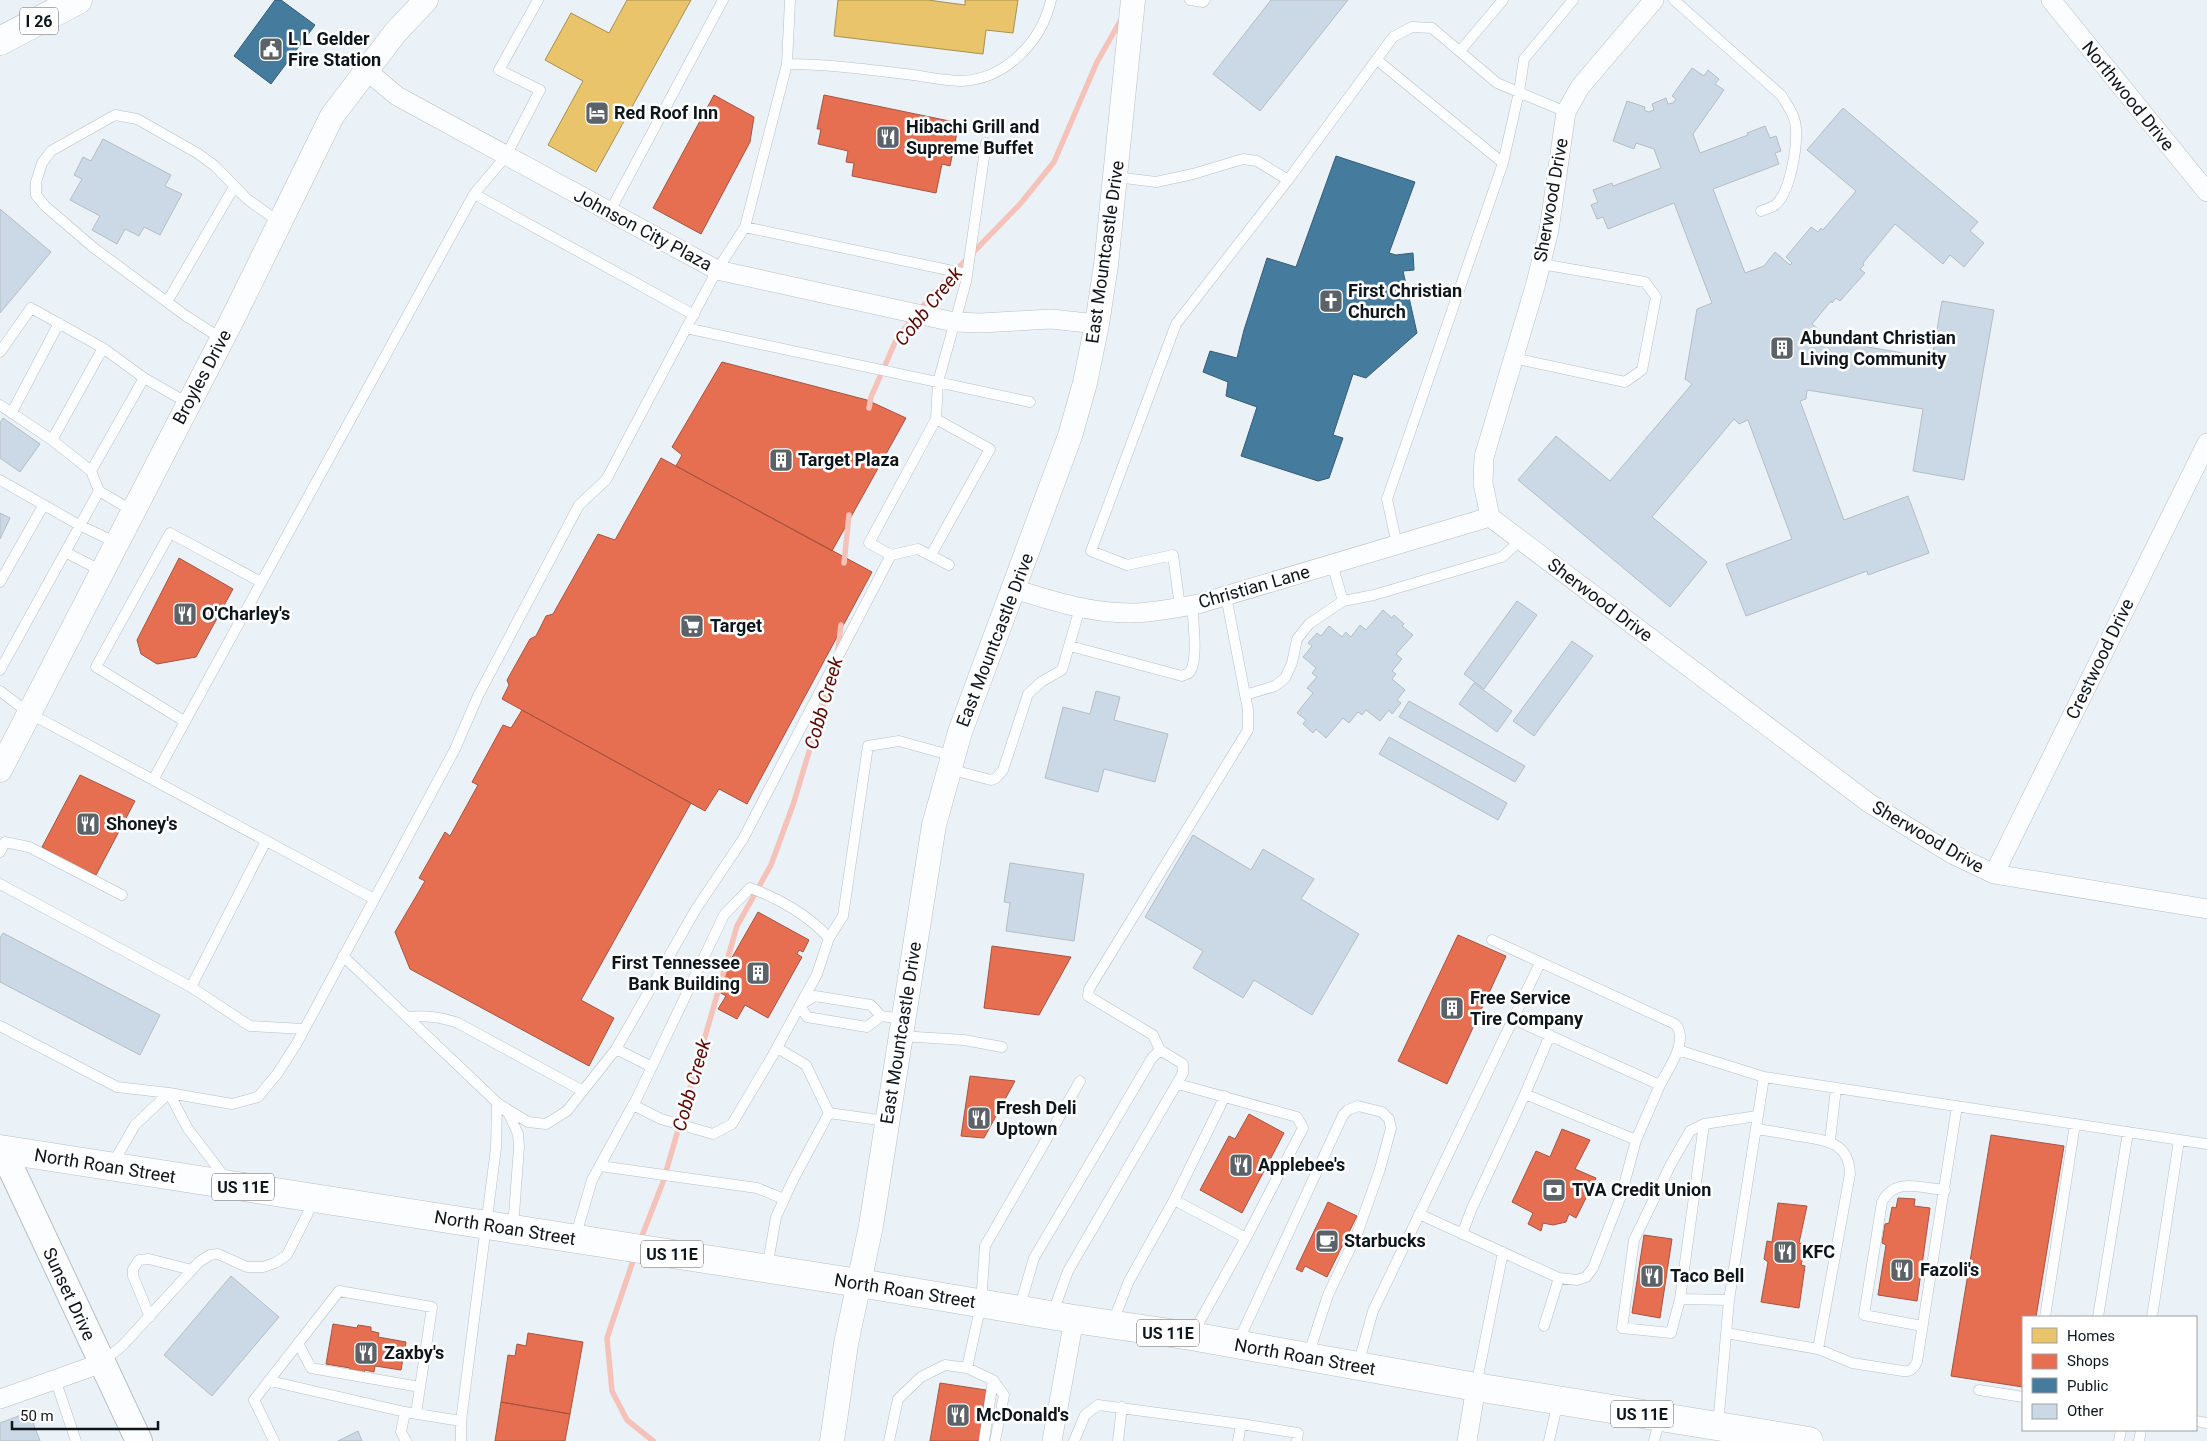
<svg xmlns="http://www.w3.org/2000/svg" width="2207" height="1441" font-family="Roboto,sans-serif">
<rect width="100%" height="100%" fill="#eaf1f7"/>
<path fill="#e9c46a" stroke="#a79052" d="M627,0H691L596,172L548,145L583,81L545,60L571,13L609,33Z
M838,0H928L965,5V0H1018L1013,33L986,30L983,54L834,36Z"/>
<path fill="#e76f51" stroke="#a65441" d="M714,95L754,117L750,142L701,234L653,208Z
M824,95L959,123L950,166L942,164L936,193L852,176L854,163L846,162L848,151L818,144L821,129H817Z
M722,362L867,400L906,418L832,551L676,466L682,455L672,447Z
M661,458L872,572L747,804L719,789L705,811L502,699L509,685L507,680L530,639L536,636L546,616L553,614L598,534L615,540Z
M179,558L233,589L196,657L157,664L141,654L137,640Z
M522,710L691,803L581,1000L614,1018L589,1066L410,969L395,932L425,881L419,878L445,832L450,836L478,785L472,782L503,725L511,728Z
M80,775L135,801L96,875L71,864L42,847Z
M758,912L809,940L803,952L799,950L797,954L802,957L768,1018L745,1005L737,1019L718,1009L726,996L714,989Z
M1458,935L1506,956L1447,1084L1398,1061Z
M992,946L1071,957L1039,1015L984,1008Z
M970,1076L1015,1081L984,1138L961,1136Z
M1249,1114L1284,1133L1242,1213L1200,1190L1229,1136L1235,1139Z
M1562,1129L1590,1140L1575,1169L1596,1178L1576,1218L1569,1214L1566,1222L1553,1225L1543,1223L1541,1231L1528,1224L1533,1213L1512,1202L1536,1151L1550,1157Z
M1991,1135L2064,1146L2036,1317H2023V1387L1951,1376Z
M1898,1198L1915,1199L1914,1206L1930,1208L1917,1301L1878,1295L1886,1245L1882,1243L1885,1224L1889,1223L1892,1207L1896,1208Z
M1328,1202L1357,1216L1327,1277L1305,1266L1302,1272L1296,1269Z
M1778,1203L1807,1206L1799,1243L1806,1244L1801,1265L1805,1266L1799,1308L1761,1302L1768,1262L1764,1259L1767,1241L1772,1242Z
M1644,1235L1672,1239L1660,1318L1632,1313Z
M333,1324L357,1328L358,1325L371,1327V1331L379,1333L378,1337L406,1342L401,1370L375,1366L374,1372L365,1370L364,1373L350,1370V1368L326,1364Z
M528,1333L583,1342L570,1414L501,1402L508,1355L515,1356L517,1344L526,1346Z
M940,1383L986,1390L979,1441H930Z
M501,1402L570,1414L565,1441H495Z"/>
<path fill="#457b9d" stroke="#345c76" d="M275,0H281L315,25L271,84L234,56Z
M1336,156L1415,182L1389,253L1396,255L1413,253L1414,270L1403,271L1417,333L1366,378L1353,374L1333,435L1343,438L1329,478L1318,481L1241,456L1257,407L1226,396L1228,382L1203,372L1210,351L1237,358L1244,330L1267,258L1296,267Z"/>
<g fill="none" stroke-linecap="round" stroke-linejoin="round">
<path stroke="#f5c2b9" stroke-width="5.5" d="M869,408L871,397L897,338L933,294L1021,203L1054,162L1097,62L1122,18
M844,563L849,515
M838,650L841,625
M640,1241L663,1182L737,926L771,865L793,805L831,679
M635,1255L607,1338L612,1391L627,1420L653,1441"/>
</g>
<path fill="#cad9e5" stroke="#b6bdc3" d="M1271,0H1348L1260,111L1213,74Z
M1692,68L1704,76L1708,70L1719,79L1715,84L1724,90L1693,134L1700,153L1748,135L1747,133L1765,126L1770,138L1776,136L1781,151L1775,153L1779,164L1713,189L1745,273L1764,266L1775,252L1790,265L1792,263L1786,257L1811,227L1818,232L1821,228L1823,230L1856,191L1807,150L1843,108L1978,222L1970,231L1984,243L1964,267L1950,255L1943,264L1895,224L1863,263L1864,265L1860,269L1865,273L1840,301L1836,298L1832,303L1831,301L1812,324L1818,329L1816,338L1932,358L1942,301L1994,310L1964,480L1913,471L1923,409L1807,390L1806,399L1800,401L1844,520L1908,496L1929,553L1868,575L1867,571L1746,616L1726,564L1792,539L1748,420L1739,424L1734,419L1652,517L1707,562L1670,607L1518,480L1556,436L1610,481L1692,384L1685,379L1697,309L1712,303L1674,203L1608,229L1603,217L1597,219L1591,205L1598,202L1593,190L1612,183L1613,186L1661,168L1654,149L1636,143L1634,149L1613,141L1627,101L1645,107L1644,110L1649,112L1654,110L1652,104L1666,98L1668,104L1673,103L1676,99L1672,96Z
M103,139L171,175L165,186L182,194L160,235L144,227L139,236L125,229L117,244L92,230L100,216L70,200L82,179L74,175L83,157L91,161Z
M0,209L51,252L0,313Z
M3,418L40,444L20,472L0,458V423Z
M0,513L10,518L0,539Z
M1517,601L1537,615L1484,689L1464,674Z
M1383,610L1392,618L1394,615L1404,624L1402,626L1413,635L1396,654L1402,659L1392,671L1396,674L1392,679L1405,690L1397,700L1401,703L1392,714L1389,710L1380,721L1366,710L1362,715L1358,712L1349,723L1343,718L1326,738L1316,729L1313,733L1303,724L1306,720L1297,713L1313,693L1307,688L1317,677L1312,673L1316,668L1303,657L1312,646L1308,643L1317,633L1321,636L1329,626L1342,637L1346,632L1351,637L1360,625L1366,630Z
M1572,641L1593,656L1534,736L1513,721Z
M1474,683L1512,711L1497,732L1459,704Z
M1096,691L1120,697L1114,720L1168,734L1155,782L1104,769L1098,792L1045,778L1063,707L1090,714Z
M1409,701L1525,766L1515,782L1399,717Z
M1389,737L1507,803L1498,820L1379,754Z
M1193,835L1251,870L1263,849L1314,879L1301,899L1359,934L1312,1015L1254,980L1243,998L1193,968L1203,951L1145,917Z
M1010,863L1084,874L1074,941L1006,931L1010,903L1004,902Z
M3,933L160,1015L140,1055L0,982V938Z
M231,1276L279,1317L212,1396L164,1355Z
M29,1412L40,1441H0V1423Z
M358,1431L362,1441H338Z"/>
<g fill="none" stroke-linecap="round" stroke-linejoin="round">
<g stroke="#b8bfc4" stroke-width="11">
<path id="service" d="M1190,0L1203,2L1205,0
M1674,0L1781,95C1788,106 1796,117 1796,130C1797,148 1790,194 1775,205C1772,208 1765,209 1761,211
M1460,51L1503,0
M1377,60L1503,163
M787,64C829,64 871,70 913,75C928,77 946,81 962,81C1006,79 1042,41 1051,0
M1116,177L1156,182L1193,174L1243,159L1257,161L1288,180
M234,187L167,302L94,248L45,206L36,195V182L42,163L51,151L115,115L137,119L197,153L215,166L247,199L279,222
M474,194L694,315
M609,213L723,0
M745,227L967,274
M167,302L186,316L222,339
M686,328L1030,402
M0,352L31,308L103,348L144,378
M1513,358L1625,382L1642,370L1656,297L1645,282L1541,264
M0,405L52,440L91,471L99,491L0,670
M12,412L59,323
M52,440L103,348
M91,471L144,378L188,403
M0,480L79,525L117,543
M99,491L133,511
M1397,545L1387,499L1503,163L1519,92L1524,59L1573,0
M65,552L102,571
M931,555L990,449L936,419
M1332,564L1343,601
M949,565L918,549L891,555L869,543L936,419L938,382L966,282L986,143
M0,582L43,506
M1180,607L1173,555L1127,565L1091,551L1176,324L1288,180L1393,37L1412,27L1432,28L1497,83L1566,112
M1070,646L1182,676C1183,675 1188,674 1189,673C1199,663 1193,619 1192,605
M0,691L29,713L374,899
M1245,695L1275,686L1285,678L1292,663L1297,639L1309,624L1343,601L1374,595L1502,557L1521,540
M184,721L96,667L170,533L261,582
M949,769L991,780L996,778L1003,770L1028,694L1041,682L1062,670L1080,608
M153,780L474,194L506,156L540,90L499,70L538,0
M0,852L5,842L29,847L122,895
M0,884L191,987L250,1026L304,1029
M829,938L843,916L868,746L899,741L953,756
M1492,940L1675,1024C1690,1040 1668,1069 1660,1085L1513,1019
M343,956L509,1114L518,1134L519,1147L513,1228
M191,987L266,841
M881,1016L867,1027L807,1017L800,1005L815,996L871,1005L881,1016L902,1019
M407,1017C426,1015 440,1017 458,1023L583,1091
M0,1026L117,1087L169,1093L232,1104L258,1097L277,1074L297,1043L455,749L478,696L579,505L606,480L717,270L745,227L787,64L790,0
M900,1036L964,1040L1002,1047
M777,1048L806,1065L829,1113
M616,1049L652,1067
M1678,1050L1764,1077L2207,1144
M1178,1084L1297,1117L1303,1128L1246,1238L1192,1335
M1525,1094L1550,1035
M497,1103L528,1122L546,1124L567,1111L616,1049L696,909L743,839L891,555
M829,1113L886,1121
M1704,1124L1680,1299L1671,1333L1622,1328L1634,1240L1671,1164L1690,1131L1704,1124L1757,1116
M1636,1140L1660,1085
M1830,1141L1836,1088
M112,1165L135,1125L169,1093L188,1129L227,1180
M600,1166L757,1188L784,1199
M1174,1200L1246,1238
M1419,1214L1559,1278L1577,1280L1586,1277L1593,1268L1621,1196L1636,1140L1525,1094L1472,1208L1462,1234
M575,1238L592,1180L633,1105L636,1100L724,915L750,888C779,898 809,916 829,938L817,974L773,1055L732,1124L713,1134L661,1119L633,1105
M767,1268L776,1217L793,1180L829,1113
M1680,1299L1729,1300
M1019,1309L1034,1258L1152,1058L1160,1050
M1052,1315L1068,1271L1183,1073V1064L1160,1050L1153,1035L1088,996L1089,989L1248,730V710L1226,596
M150,1317L133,1276V1269L139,1260L149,1259L192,1270
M2045,1317L2075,1124
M2098,1317L2128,1132
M2152,1317L2179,1140
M1112,1324L1129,1281L1174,1200L1225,1096
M1544,1326L1559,1278
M1922,1326L1864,1315L1882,1202C1895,1177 1920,1188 1945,1190
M1726,1333L1818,1349L1850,1174C1849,1141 1824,1140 1798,1136C1784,1133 1770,1131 1756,1129
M1238,1342L1343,1115L1348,1110L1358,1106L1382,1112L1389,1119L1391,1128L1380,1169L1357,1234L1328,1295L1308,1356
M298,1343L311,1368L420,1387
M1818,1349L1852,1363L1903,1371C1911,1372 1913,1369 1917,1362L1957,1106
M102,1362L122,1346L199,1262L210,1255L218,1254L247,1267H263L275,1263L287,1255L315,1199
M1358,1365L1373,1311L1540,963
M967,1368L993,1380L1004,1395L995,1441
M55,1379L76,1441
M270,1381L405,1412
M1476,1386L1503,1252
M1979,1390L2023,1397
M2196,1421L2207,1423
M1718,1426L1729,1300L1764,1077
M274,1441L254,1400L339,1291L432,1307L416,1414
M406,1441L401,1432L405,1412L461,1421
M461,1441V1421L496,1148L497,1103
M889,1441L898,1399L921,1377L945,1365L967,1368L981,1304L985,1246L1080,1081
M984,1441L993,1380
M1074,1441L1085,1415L1098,1405L1241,1424
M1118,1441L1122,1407
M1238,1441L1241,1424L1298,1433L1297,1441
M1549,1441L1558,1401
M1654,1441L1660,1418
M2119,1441L2121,1430
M2139,1441L2141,1430"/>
</g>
<g stroke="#b8bfc4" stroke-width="20">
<path id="minor" d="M1654,0L1580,87L1566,112L1549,230L1536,283L1484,457L1483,483L1490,517L1869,803L1952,854L1994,874L2207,909
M2051,0L2207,192
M366,70L397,96L717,270L954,322L981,323L1051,319L1097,324
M1014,589C1052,601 1089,613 1130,613C1153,613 1176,608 1198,604L1490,517
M1994,874L2207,443
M0,1399L102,1363
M1052,1441L1074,1319
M1467,1441L1476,1387"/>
</g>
<g stroke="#b8bfc4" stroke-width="25">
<path id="tertiary" d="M0,770L234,316L332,116L395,33L426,0
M832,1441L846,1344L871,1226L934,825L960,732L1070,436L1085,383L1097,324L1106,265L1133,0"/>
</g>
<g stroke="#b8bfc4" stroke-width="28">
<path id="secondary" d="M2,1149L139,1441"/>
</g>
<g stroke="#b8bfc4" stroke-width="29">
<path id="primary" d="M0,1149L859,1283L1074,1319L1191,1336L1476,1387L1809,1441"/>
</g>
<g stroke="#b8bfc4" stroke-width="29">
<path id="motorway" d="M0,41L78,0"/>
</g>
<use href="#service" stroke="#fcfdfe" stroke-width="10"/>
<use href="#minor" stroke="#fcfdfe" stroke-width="19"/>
<use href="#tertiary" stroke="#fcfdfe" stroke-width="24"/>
<use href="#secondary" stroke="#fcfdfe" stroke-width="26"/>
<use href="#primary" stroke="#fcfdfe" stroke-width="28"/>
<use href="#motorway" stroke="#fcfdfe" stroke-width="28"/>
</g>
<defs>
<g id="civic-square" transform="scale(1.25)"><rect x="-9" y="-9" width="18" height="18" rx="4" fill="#5b6268" stroke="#fff"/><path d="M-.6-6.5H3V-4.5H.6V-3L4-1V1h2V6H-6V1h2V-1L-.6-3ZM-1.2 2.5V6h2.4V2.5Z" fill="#fff"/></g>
<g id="hotel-square" transform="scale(1.25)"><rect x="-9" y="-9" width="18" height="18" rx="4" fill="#5b6268" stroke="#fff"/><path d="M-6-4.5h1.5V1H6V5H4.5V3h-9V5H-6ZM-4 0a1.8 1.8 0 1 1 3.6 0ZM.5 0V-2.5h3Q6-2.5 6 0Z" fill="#fff"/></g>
<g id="restaurant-square" transform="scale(1.25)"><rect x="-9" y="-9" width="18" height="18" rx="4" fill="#5b6268" stroke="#fff"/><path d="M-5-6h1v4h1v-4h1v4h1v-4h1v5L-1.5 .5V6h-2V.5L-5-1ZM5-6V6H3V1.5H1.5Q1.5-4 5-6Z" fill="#fff"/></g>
<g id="church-square" transform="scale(1.25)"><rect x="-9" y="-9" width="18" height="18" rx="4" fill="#5b6268" stroke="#fff"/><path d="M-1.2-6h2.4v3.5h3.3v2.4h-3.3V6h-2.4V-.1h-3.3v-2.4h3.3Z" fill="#fff"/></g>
<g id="building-square" transform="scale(1.25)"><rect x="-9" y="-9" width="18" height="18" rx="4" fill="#5b6268" stroke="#fff"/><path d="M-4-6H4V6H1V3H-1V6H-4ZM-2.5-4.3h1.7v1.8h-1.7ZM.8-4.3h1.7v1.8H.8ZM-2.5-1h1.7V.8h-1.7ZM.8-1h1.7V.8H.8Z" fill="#fff"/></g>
<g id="supermarket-square" transform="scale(1.25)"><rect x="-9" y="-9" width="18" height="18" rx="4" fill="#5b6268" stroke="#fff"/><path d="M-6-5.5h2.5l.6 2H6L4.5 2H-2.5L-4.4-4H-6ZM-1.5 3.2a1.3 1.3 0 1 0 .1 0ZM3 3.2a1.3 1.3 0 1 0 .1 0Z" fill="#fff"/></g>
<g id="bank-square" transform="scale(1.25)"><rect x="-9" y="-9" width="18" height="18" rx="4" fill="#5b6268" stroke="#fff"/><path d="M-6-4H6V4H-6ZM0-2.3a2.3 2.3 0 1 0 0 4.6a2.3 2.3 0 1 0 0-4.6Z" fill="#fff"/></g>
<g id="cafe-square" transform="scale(1.25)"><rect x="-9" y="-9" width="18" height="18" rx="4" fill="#5b6268" stroke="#fff"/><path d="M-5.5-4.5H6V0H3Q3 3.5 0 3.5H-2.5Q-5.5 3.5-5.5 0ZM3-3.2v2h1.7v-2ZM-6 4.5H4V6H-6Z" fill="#fff"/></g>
</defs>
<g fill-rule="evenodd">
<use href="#civic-square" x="271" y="49"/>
<use href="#hotel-square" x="597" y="113"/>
<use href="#restaurant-square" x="888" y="137"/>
<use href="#church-square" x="1331" y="301"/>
<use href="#building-square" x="1782" y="348"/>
<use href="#building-square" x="781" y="460"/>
<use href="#restaurant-square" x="185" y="614"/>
<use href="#supermarket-square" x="692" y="626"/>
<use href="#restaurant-square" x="88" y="824"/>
<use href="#building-square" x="758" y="973"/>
<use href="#building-square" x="1452" y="1008"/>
<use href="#restaurant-square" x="979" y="1118"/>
<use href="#restaurant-square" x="1241" y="1165"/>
<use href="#bank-square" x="1554" y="1190"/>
<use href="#cafe-square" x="1327" y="1241"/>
<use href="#restaurant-square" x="1785" y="1252"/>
<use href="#restaurant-square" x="1902" y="1270"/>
<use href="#restaurant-square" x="1652" y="1276"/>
<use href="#restaurant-square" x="366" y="1353"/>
<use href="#restaurant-square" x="958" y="1415"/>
</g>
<g text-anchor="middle" stroke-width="5" stroke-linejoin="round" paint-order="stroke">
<g fill="#fff" stroke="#565b5f" stroke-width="1">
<rect x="20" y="7.5" width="38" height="27" rx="4"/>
<rect x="212" y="1173.5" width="62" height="27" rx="4"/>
<rect x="641" y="1240.5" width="62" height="27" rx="4"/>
<rect x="1137" y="1319.5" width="62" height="27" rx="4"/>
<rect x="1611" y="1400.5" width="62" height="27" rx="4"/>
</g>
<g font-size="16" font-weight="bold" fill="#0e151b">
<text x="39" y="27">I 26</text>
<text x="243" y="1193">US 11E</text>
<text x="672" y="1260">US 11E</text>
<text x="1168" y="1339">US 11E</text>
<text x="1642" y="1420">US 11E</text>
</g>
<g font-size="18" font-weight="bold" fill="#0e151b" stroke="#fff" text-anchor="start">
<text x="288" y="45">L L Gelder<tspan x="288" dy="21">Fire Station</tspan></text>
<text x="614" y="119">Red Roof Inn</text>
<text x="906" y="133">Hibachi Grill and<tspan x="906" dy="21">Supreme Buffet</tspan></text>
<text x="1348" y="297">First Christian<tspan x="1348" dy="21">Church</tspan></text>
<text x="1800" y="344">Abundant Christian<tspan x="1800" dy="21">Living Community</tspan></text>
<text x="798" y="466">Target Plaza</text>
<text x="202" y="620">O'Charley's</text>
<text x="710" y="632">Target</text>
<text x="106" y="830">Shoney's</text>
<text x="740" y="969" text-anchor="end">First Tennessee<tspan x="740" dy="21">Bank Building</tspan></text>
<text x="1470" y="1004">Free Service<tspan x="1470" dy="21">Tire Company</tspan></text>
<text x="996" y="1114">Fresh Deli<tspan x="996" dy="21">Uptown</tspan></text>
<text x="1258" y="1171">Applebee's</text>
<text x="1572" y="1196">TVA Credit Union</text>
<text x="1344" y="1247">Starbucks</text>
<text x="1802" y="1258">KFC</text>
<text x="1920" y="1276">Fazoli's</text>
<text x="1670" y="1282">Taco Bell</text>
<text x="384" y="1359">Zaxby's</text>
<text x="976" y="1421">McDonald's</text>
</g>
<g font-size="18" fill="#0e151b" stroke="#fff">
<text transform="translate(2128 96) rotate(51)" y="6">Northwood Drive</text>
<text transform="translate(1551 200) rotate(-80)" y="6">Sherwood Drive</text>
<text transform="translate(643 230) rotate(28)" y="6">Johnson City Plaza</text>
<text transform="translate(1105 252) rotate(-82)" y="6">East Mountcastle Drive</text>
<text transform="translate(202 377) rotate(-62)" y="6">Broyles Drive</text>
<text transform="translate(1254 587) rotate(-16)" y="6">Christian Lane</text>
<text transform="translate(1600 600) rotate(37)" y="6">Sherwood Drive</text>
<text transform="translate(995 640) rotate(-69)" y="6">East Mountcastle Drive</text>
<text transform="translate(2100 659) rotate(-64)" y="6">Crestwood Drive</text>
<text transform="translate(1928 837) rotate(30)" y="6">Sherwood Drive</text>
<text transform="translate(901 1033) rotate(-81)" y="6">East Mountcastle Drive</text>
<text transform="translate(105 1166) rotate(9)" y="6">North Roan Street</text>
<text transform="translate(505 1228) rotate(9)" y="6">North Roan Street</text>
<text transform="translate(905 1291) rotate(9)" y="6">North Roan Street</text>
<text transform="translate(69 1294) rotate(65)" y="6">Sunset Drive</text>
<text transform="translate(1305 1357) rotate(10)" y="6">North Roan Street</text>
</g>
<g font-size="19" font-style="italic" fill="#5c0800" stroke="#fff">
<text transform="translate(928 306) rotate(-51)" y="7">Cobb Creek</text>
<text transform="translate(823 703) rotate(-74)" y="7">Cobb Creek</text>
<text transform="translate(691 1085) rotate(-74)" y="7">Cobb Creek</text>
</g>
</g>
<rect x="2022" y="1316" width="175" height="115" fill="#ffffff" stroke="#9fa1a4"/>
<rect x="2032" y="1328" width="25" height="15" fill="#e9c46a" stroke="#9fa1a4"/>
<text x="2067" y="1341" font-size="15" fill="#0e151b">Homes</text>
<rect x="2032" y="1354" width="25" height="15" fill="#e76f51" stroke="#9fa1a4"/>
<text x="2067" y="1366" font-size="15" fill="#0e151b">Shops</text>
<rect x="2032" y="1378" width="25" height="15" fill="#457b9d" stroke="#9fa1a4"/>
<text x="2067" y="1391" font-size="15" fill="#0e151b">Public</text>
<rect x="2032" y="1404" width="25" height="15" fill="#cad9e5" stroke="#9fa1a4"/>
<text x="2067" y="1416" font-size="15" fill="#0e151b">Other</text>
<path d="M12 1421v8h146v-8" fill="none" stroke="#0e151b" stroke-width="2.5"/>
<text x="20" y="1421" font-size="15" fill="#0e151b" stroke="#ffffff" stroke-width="4" paint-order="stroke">50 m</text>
</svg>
